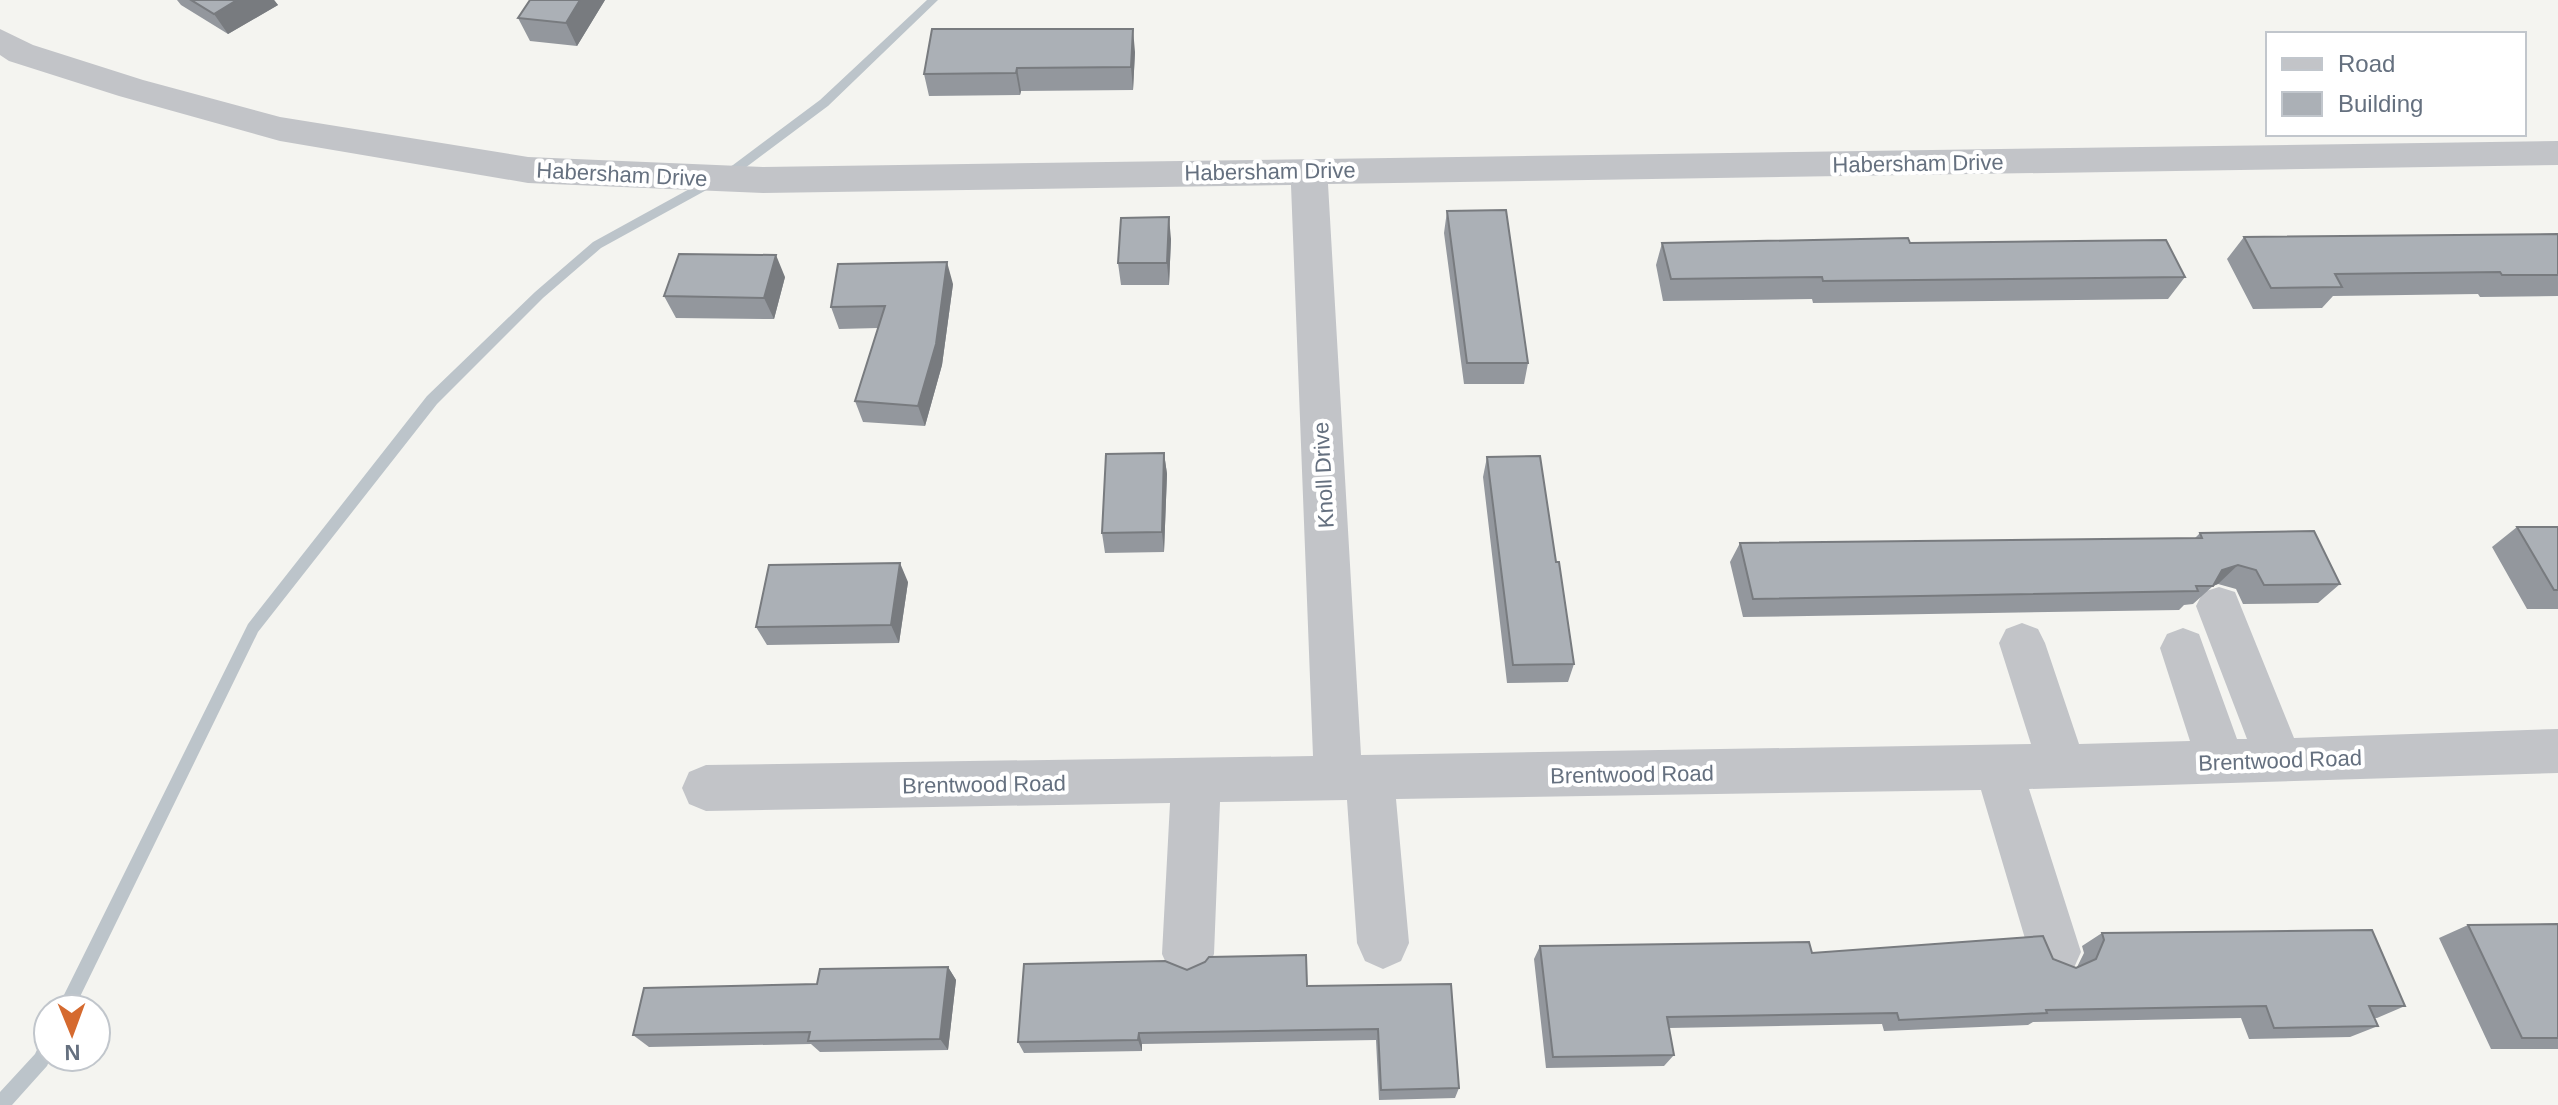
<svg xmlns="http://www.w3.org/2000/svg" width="2558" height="1105" font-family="Arial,sans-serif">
<rect width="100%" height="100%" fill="#f4f4f0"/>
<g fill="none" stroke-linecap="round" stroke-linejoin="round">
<path fill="#bcc4ca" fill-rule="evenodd" d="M927,0H938L828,106L741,171L601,248L543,298L437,404L258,632L74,1009H57L248,624L427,396L535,292L593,242L733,165L820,100Z
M48,1036V1057H51L47,1066L12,1105H0V1092L35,1054L42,1039Z"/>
<path fill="#c2c4c8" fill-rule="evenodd" d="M0,29L33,45L143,80L280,117L528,157L763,167L2558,141V165L1328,184L1361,755L2031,744L1999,643L2006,629L2022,623L2038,629L2045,643L2079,744L2190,741L2160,648L2167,634L2183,628L2199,634L2237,739H2247L2196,606L2203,592L2219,587L2235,592L2294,738L2558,729V773L2029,789L2081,952L2073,970L2055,978L2037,970L2029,952L1981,790L1396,799L1409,943L1401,961L1383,969L1365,961L1357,943L1347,800L1220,802L1214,954L1206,972L1188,980L1170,972L1162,954L1170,803L706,811L689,804L682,788L689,772L706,765L1313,756L1291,185L763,193L528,183L280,141L119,96L9,61L0,55Z"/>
</g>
<path fill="#93979d" d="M177,0H274L278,5L228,34L181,5Z
M605,0L577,46L530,41L518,18Z
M1135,52L1133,90L1021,91L1020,95L929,96L924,74Z
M1447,211L1528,363L1524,384H1464L1444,233Z
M2558,234V296L2480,297L2478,294L2333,296L2322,308L2253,309L2227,259L2244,237Z
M1171,239L1169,285H1121L1118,263Z
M1662,243H1910L2185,277L2168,299L1813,303L1812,299L1663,301L1656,265Z
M785,277L774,319L676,318L664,296Z
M953,284L942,365L925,426L863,422L855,401L878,328L839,329L831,307Z
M1164,453L1167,474L1164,552L1105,553L1102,533Z
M1487,457L1556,562L1574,664L1568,682L1507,683L1483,477Z
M2517,527H2558V609H2527L2492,547Z
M2200,533L2340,584L2318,603L2243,604L2236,589L2218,584L2213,586L2193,604L2184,605L2179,610L1743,617L1730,562L1740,543L2195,538Z
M908,582L899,643L767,645L756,627Z
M2558,924V1049H2491L2439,938L2468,925Z
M2102,933L2405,1006L2377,1018H2374L2378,1026L2350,1037L2249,1039L2241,1018L2033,1022L2028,1025L1884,1031L1882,1024L1669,1028L1674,1055L1664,1066L1546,1068L1534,959L1540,946L1812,953L2076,968L2077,967L2084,953L2082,946Z
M948,967L956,980L948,1050L820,1052L811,1044L649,1047L633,1035L817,984Z
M1187,970L1307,986L1451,984L1459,1088L1455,1098L1379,1100L1376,1040L1142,1044V1051L1024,1053L1018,1042Z"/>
<path fill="#787b7f" d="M237,0H274L278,5L228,34L214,14Z
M580,0H605L577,46L566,23Z
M1133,29L1135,52L1133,90L1131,67Z
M1017,68L1021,91L1020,95L1016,73Z
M1169,217L1171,239L1169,285L1167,263Z
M776,255L785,277L774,319L764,298Z
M947,262L953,284L942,365L925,426L918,406Z
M1164,453L1167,474L1164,552L1162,532Z
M900,563L908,582L899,643L891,625Z
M2238,565L2218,584L2213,586L2222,570Z
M948,967L956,980L948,1050L940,1039Z
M1139,1033L1142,1044V1051L1138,1040Z"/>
<path fill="#abb0b6" stroke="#787b7f" stroke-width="2" d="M191,0H237L214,14Z
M530,0H580L566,23L518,18Z
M932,29H1133L1131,67L1017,68L1016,73L924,74Z
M1506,210L1528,363H1467L1447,211Z
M1169,217L1167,263H1118L1121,218Z
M2558,234V275H2502L2500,272L2335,274L2342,287L2271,288L2244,237Z
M1908,238L1910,243L2166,240L2185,277L1823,281L1822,277L1671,279L1662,243Z
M679,254L776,255L764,298L664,296Z
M947,262L936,344L918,406L855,401L885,306L831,307L838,264Z
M1164,453L1162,532L1102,533L1106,454Z
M1540,456L1556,562H1559L1574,664L1513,665L1487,457Z
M2517,527H2558V590H2554Z
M2314,531L2340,584L2264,585L2256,570L2238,565L2222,570L2213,586H2196L2198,591L1753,599L1740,543L2202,538L2200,533Z
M900,563L891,625L756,627L769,565Z
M2558,924V1038H2522L2468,925Z
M2372,930L2405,1006H2369L2378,1026L2274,1028L2266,1006L2046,1010L2047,1013L1899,1020L1897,1013L1667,1017L1674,1055L1553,1057L1540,946L1809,942L1812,953L2043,936L2053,959L2076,968L2096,959L2104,940L2102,933Z
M1306,955L1307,986L1451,984L1459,1088L1381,1090L1378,1029L1139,1033L1138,1040L1018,1042L1024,964L1165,961L1187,970L1205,962L1209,957Z
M948,967L940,1039L808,1041L810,1032L633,1035L644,988L817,984L820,969Z"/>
<g text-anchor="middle" stroke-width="8" stroke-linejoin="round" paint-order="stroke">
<g font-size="22" fill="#65707f" stroke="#fff">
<text transform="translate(1918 163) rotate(-1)" y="8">Habersham Drive</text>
<text transform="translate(1270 171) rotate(-1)" y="8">Habersham Drive</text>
<text transform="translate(622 174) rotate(3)" y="8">Habersham Drive</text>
<text transform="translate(1323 475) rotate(-93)" y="8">Knoll Drive</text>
<text transform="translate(2280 760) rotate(-2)" y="8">Brentwood Road</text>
<text transform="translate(1632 774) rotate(-1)" y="8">Brentwood Road</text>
<text transform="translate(984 784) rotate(-1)" y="8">Brentwood Road</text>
</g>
</g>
<rect x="2266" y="32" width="260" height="104" fill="#ffffff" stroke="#c1c6cc" stroke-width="2"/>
<rect x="2282" y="58" width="40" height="12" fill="#c2c4c8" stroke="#c1c6cc" stroke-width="2"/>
<text x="2338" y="72" font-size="24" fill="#65707f">Road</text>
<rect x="2282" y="92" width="40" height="24" fill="#abb0b6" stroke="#c1c6cc" stroke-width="2"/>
<text x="2338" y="112" font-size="24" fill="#65707f">Building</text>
<g transform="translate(72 1033) rotate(179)"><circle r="38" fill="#ffffff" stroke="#c1c6cc" stroke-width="2"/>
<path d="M0-6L14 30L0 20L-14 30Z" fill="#d56a2f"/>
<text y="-12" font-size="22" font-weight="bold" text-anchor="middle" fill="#65707f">N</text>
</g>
</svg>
